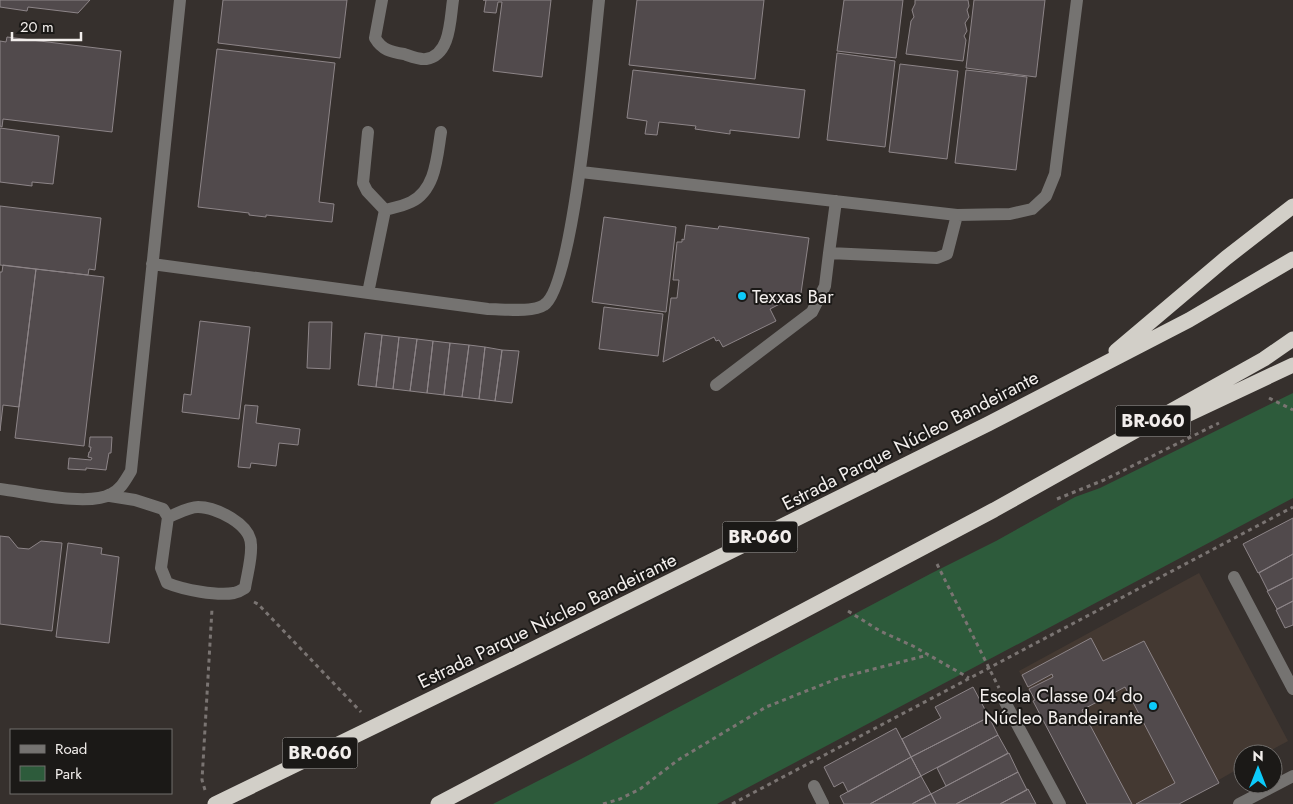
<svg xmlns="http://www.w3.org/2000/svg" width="1293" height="804" font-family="Jost,sans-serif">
<rect width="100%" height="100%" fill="#36302d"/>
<path fill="#443932" d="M1199,573L1288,741L1264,754H1243V766L1177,804H1087L1019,671Z"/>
<path fill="#2d5b3b" d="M1293,393V498L717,804H493L581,759L930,574L996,541L1075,497L1100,488Z"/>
<path fill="#514a4c" stroke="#8d8588" d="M0,0H90L78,13L28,7L27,11L0,7Z
M223,0H347L340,58L218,43Z
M483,0H551L542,77L493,71L502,2H498L496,13L484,12L486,0Z
M637,0H764L755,79L629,65Z
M844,0H903L896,58L837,51Z
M915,0H968L969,6L967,10L969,17L965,23L967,31L964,36L966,40L963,61L906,54L911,21L914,17L912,10L915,4Z
M974,0H1045L1036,77L966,68Z
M7,37L121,51L112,132L3,119L2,127L0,126V41L6,42Z
M217,49L335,63L319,202L334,204L332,222L266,215V217L249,215V213L198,207Z
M837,53L895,61L885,147L827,140Z
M900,64L958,71L947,159L889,152Z
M633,70L805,90L799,138L730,130V134L695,129L696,126L659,122L657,135L645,134L647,121L627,118Z
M966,70L1027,77L1016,170L955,163Z
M0,128L59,136L53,184L32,182V186L0,182Z
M0,206L101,218L95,270L89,269L88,275L0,265Z
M604,217L676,227L666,312L592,302Z
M686,225L718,229L719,226L809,238L801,293L770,309L776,321L723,347L719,340L716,341L714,337L663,362L671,298H677L679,280H673L677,242H682V239L684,240Z
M3,265L36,269L19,407L3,405L0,431V272H2Z
M36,269L104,277L84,446L15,438Z
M604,307L663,314L658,356L599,349Z
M200,321L250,327L239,419L182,412L184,394L191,395Z
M309,322H332L330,369L307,368Z
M365,333L382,335L376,387L358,385Z
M382,335L399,337L393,389L376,387Z
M399,337L417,339L410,391L393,389Z
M417,339L433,341L427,393L410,391Z
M433,341L450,343L444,395L427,393Z
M450,343L469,345L462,397L444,395Z
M469,345L485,347L479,399L462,397Z
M485,347L502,350L495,401L479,399Z
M502,350L519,351L512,403L495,401Z
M245,405L258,406L256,423L300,429L298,445L279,443L276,466L251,463L250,468L238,467Z
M90,437H112L111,453H109L106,470L86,468V470L68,469L69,458L91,460L92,458L88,457L89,452H90L91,447H89Z
M1293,518V554L1258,573L1243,544Z
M0,536L9,537L18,548L29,549L41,541L62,543L52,631L0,624Z
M68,543L102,548L101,554L119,557L109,643L56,637Z
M1293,554V578L1268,591L1259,573Z
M1293,578V601L1277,609L1267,591Z
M1293,601V625L1285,628L1276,610Z
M1091,638L1103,661L1144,641L1219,783L1179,804H1136L1175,783L1125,687L1082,710L1132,804H1087L1033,701L1035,700L1029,689L1053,677L1052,674L1028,687L1022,675Z
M973,687L989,717L911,757L902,739L941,718L935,707Z
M989,717L998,735L921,776L911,757Z
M896,728L911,757L848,792L843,782L834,787L824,767Z
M998,735L1008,753L946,786L937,768Z
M1009,753L1018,772L956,804H936L931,794Z
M911,757L921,776L870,804H844L840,796Z
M1018,772L1027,790L1000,804H956Z
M921,776L931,794L912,804H870Z
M1028,789L1036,804H1000L1026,790Z
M931,794L936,804H912L921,799Z"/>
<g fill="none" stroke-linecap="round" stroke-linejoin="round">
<path stroke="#7a7472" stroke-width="3" stroke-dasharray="4 4" stroke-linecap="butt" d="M1269,398L1293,410
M1057,499L1104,480L1219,423
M937,564L999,688
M254,602L258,604L361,712
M848,611L880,631L913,646L969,678
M205,790L202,780L212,609
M603,804L620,799L640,789L678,760L766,707L839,678L928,655
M732,804L1293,507"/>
<path stroke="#757371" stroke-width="12" d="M382,0L375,38C382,50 391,52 404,54C410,56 420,60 426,59C451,55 450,19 453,0
M368,132L363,183L367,191L385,210L368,293
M581,172L957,215L1010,214L1032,209L1046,196L1055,174L1077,0
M836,201L829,253L937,258L947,254L957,215
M385,210C393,208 403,206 411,202C436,190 437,156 441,132
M152,264L488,309C502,309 533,313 544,305C574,287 594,45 599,0
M716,385L812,312L825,286L829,253
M0,489C26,492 89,507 111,494C121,489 125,481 131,471L180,0
M110,496L135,500L163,509L168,517L161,568L167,583C184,590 217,596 234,593C238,592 242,590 245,588C247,575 252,558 251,545C251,524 216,507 198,507C188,507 177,514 168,517
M1234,577L1293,689
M1005,702L1060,804
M814,786L823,804
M1239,804L1293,776"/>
<path stroke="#d2cfc8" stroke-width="15" d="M1116,351L1226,258L1293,206
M1157,429L1293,365
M215,804L511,660L988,424L1189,320L1293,259
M438,804L994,510L1264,359L1293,339"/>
</g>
<g fill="#0ccafa" stroke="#1b1917" stroke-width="2">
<circle cx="742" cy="296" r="5"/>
<circle cx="1153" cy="706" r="5"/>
</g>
<g text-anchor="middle" stroke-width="4" stroke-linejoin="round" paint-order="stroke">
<g fill="#1b1917" stroke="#b2aeac" stroke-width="1">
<rect x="1115.5" y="405.5" width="75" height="31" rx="4"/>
<rect x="722.5" y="521.5" width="75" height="31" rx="4"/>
<rect x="282.5" y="737.5" width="75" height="31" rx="4"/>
</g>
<g font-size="18" font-weight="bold" fill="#f2eeec">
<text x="1153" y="427">BR-060</text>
<text x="760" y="543">BR-060</text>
<text x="320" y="759">BR-060</text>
</g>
<g font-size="19" fill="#f2eeec" stroke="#1b1917" text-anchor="start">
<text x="752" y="303">Texxas Bar</text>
<text x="1143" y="702" text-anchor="end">Escola Classe 04 do<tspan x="1143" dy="22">Núcleo Bandeirante</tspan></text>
</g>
<g font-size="19" fill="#f2eeec" stroke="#1b1917">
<text transform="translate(910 440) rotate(-27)" y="7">Estrada Parque Núcleo Bandeirante</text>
<text transform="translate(547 620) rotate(-26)" y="7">Estrada Parque Núcleo Bandeirante</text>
</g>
</g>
<rect x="10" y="729" width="162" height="65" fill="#1b1917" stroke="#716e6c"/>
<rect x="20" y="745" width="25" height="8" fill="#757371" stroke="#716e6c"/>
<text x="55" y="754" font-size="15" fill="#f2eeec">Road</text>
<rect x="20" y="766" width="25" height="15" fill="#2d5b3b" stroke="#716e6c"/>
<text x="55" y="779" font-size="15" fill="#f2eeec">Park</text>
<g transform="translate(1258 769)"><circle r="24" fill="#1b1917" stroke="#716e6c"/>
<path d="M0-4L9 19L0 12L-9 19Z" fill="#0ccafa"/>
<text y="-8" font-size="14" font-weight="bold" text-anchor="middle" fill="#f2eeec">N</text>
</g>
<path d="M12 32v8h69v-8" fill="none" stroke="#f2eeec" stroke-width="2.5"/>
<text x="20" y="32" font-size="15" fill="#f2eeec" stroke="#1b1917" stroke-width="4" paint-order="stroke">20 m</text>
</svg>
